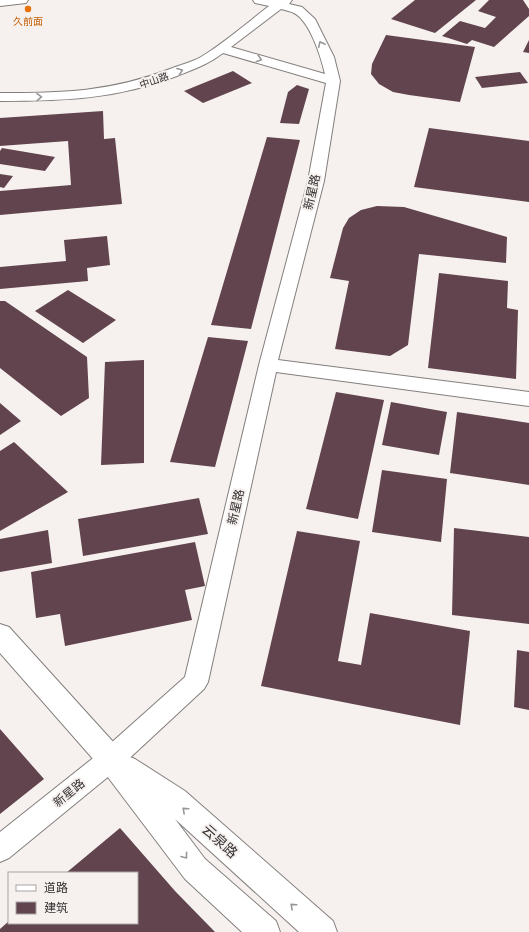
<svg xmlns="http://www.w3.org/2000/svg" width="529" height="932" font-family="'Playfair Display','Noto Sans SC',serif">
<rect width="100%" height="100%" fill="#f6f1ef"/>
<path fill="#62444e" d="M415,0H476L435,33L391,19Z
M489,0H523L529,9V16L494,47L472,40L467,44L442,36L460,21L485,28L496,17L478,11Z
M386,35L475,47L460,102L409,95L393,92L379,84L371,74L372,64Z
M529,40V53L523,52Z
M233,71L252,83L203,103L184,91Z
M520,72L528,83L482,88L475,77Z
M297,85L309,89L299,124L280,123L288,92Z
M103,111L104,139L115,138L122,204L0,215V191L71,185L68,141L0,146V118Z
M429,128L529,141V202L414,187Z
M267,137L300,140L251,329L211,325Z
M2,148L55,157L45,171L0,164V151Z
M0,174L13,176L4,188L0,187Z
M377,206L404,207L507,237L506,263L419,254L408,345L390,356L335,349L349,281L330,278L343,228L349,218L361,210Z
M107,236L110,265L87,268L88,281L0,289V267L66,261L64,240Z
M439,273L508,281L507,308L518,310L516,379L428,368Z
M68,290L116,320L83,343L35,311Z
M0,301H5L87,357L89,398L61,416L0,368Z
M208,337L248,341L215,467L170,462Z
M144,360V463L101,465L105,362Z
M336,392L384,400L358,519L306,509Z
M391,402L447,412L439,455L382,445Z
M0,403L21,421L0,435Z
M457,412L529,423V485L450,473Z
M14,442L68,492L0,531V451Z
M382,470L447,479L441,542L372,532Z
M199,498L208,534L83,556L78,519Z
M454,528L529,537V624L452,615Z
M48,530L52,563L0,572V539Z
M297,531L360,541L338,661L361,665L370,613L470,631L460,725L261,686Z
M195,542L205,586L185,590L192,620L65,646L60,614L36,618L31,572Z
M517,650L529,652V710L514,707Z
M0,729L44,779L0,814Z
M120,828L175,891L215,932H0V929L9,921V923H137V873H66Z"/>
<g fill="none" stroke-linecap="round" stroke-linejoin="round">
<g stroke="#837f7d" stroke-width="2">
<path id="street" d="M0,0H28L26,3L0,6Z
M253,0H292L289,4L302,7L315,19L334,57L340,81L324,181L278,360L529,392V406L276,372L208,682L204,689L120,767L9,858L0,862V832L102,751L185,677L259,365L308,181L326,83L223,53C209,64 194,69 177,76C117,99 64,101 0,101V93C63,93 110,92 170,69C180,65 192,62 201,57C224,43 247,23 269,6L255,3ZM281,9C285,10 290,11 294,13C310,21 321,57 325,74L231,47Z"/>
</g>
<g stroke="#837f7d" stroke-width="2">
<path id="secondary" d="M0,624L9,627L125,755L135,759L185,791L333,921L337,932H299L175,819L205,859L276,921L280,932H242L185,879L101,768L0,653Z"/>
</g>
<use href="#street" fill="#fff" fill-rule="evenodd"/>
<use href="#secondary" fill="#fff" fill-rule="evenodd"/>
</g>
<defs><path id="oneway-chevron" d="M-2-3.5L2.5 0L-2 3.5" fill="none" stroke-width="1.6" stroke-linecap="round" stroke-linejoin="round"/></defs>
<g stroke="#989898">
<use href="#oneway-chevron" transform="translate(321 44) rotate(-115)"/>
<use href="#oneway-chevron" transform="translate(259 59) rotate(16)"/>
<use href="#oneway-chevron" transform="translate(180 71) rotate(-21)"/>
<use href="#oneway-chevron" transform="translate(39 97) rotate(-1)"/>
<use href="#oneway-chevron" transform="translate(185 810) rotate(-138)"/>
<use href="#oneway-chevron" transform="translate(185 856) rotate(52)"/>
<use href="#oneway-chevron" transform="translate(293 906) rotate(-138)"/>
</g>
<circle fill="#e8710a" stroke="#f6f1ef" stroke-width="1.5" cx="28" cy="9" r="4"/>
<g text-anchor="middle" stroke-width="4" stroke-linejoin="round" paint-order="stroke">
<g font-size="10" fill="#c56008" stroke="#f6f1ef">
<text x="28" y="25">久前面</text>
</g>
<g font-size="10" fill="#323130" stroke="#f6f1ef">
<text transform="translate(154 80) rotate(-19)" y="4">中山路</text>
</g>
<g font-size="12" fill="#323130" stroke="#f6f1ef">
<text transform="translate(312 192) rotate(-77)" y="4">新星路</text>
<text transform="translate(236 507) rotate(-77)" y="4">新星路</text>
<text transform="translate(69 793) rotate(-39)" y="4">新星路</text>
</g>
<g font-size="14" fill="#323130" stroke="#f6f1ef">
<text transform="translate(220 841) rotate(42)" y="5">云泉路</text>
</g>
</g>
<rect x="8" y="872" width="130" height="52" fill="#f6f1ef" stroke="#a8a4a3"/>
<rect x="16" y="885" width="20" height="6" fill="#ffffff" stroke="#a8a4a3"/>
<text x="44" y="892" font-size="12" fill="#323130">道路</text>
<rect x="16" y="902" width="20" height="12" fill="#62444e" stroke="#a8a4a3"/>
<text x="44" y="912" font-size="12" fill="#323130">建筑</text>
</svg>
